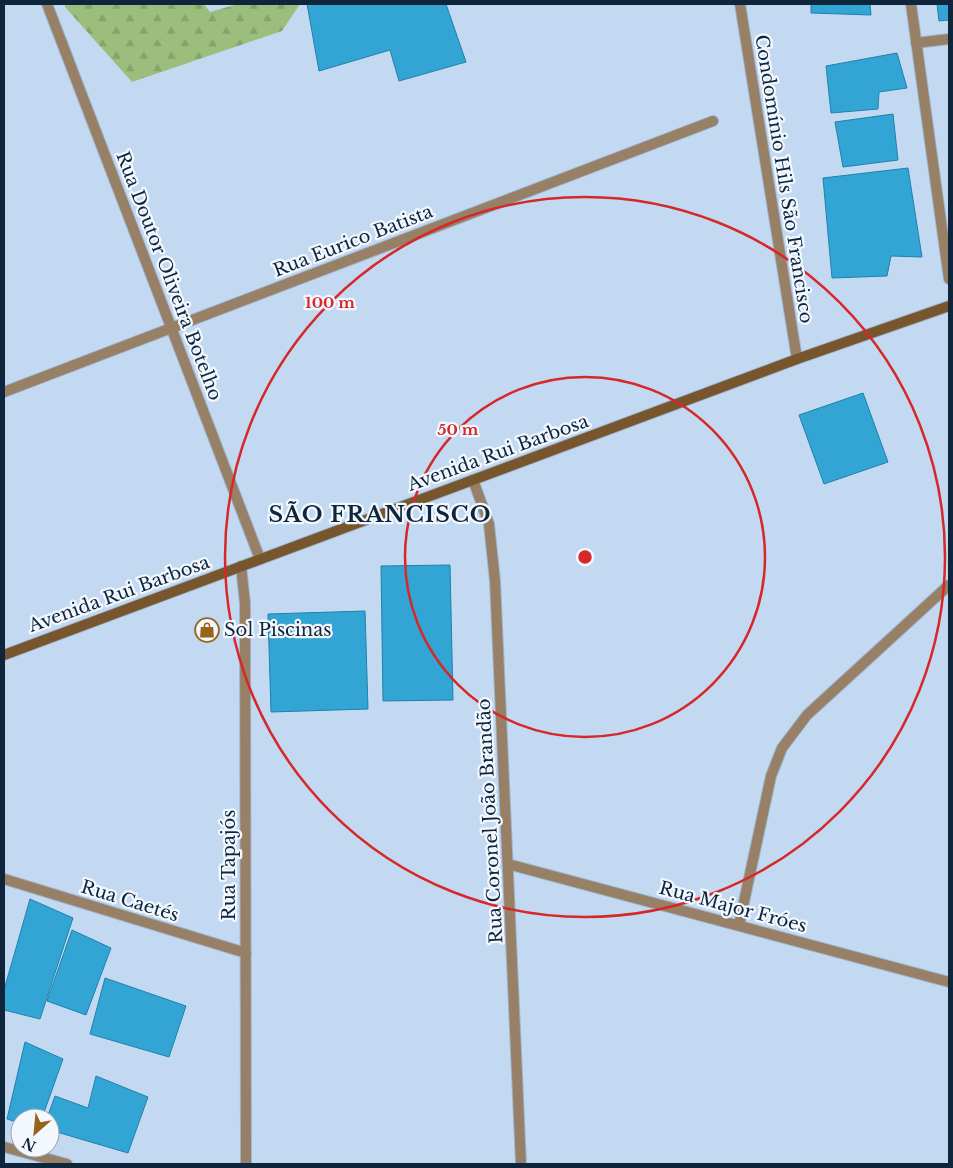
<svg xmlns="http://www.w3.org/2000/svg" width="953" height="1168" font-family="'Libre Baskerville',serif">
<defs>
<pattern id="forest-firs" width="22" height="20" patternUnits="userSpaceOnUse" patternTransform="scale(1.25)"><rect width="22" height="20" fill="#9cbe7c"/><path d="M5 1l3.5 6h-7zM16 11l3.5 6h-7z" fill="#85a36c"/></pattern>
</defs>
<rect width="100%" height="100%" fill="#c3d9f2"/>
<path fill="url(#forest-firs)" d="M65,4H204L210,12L238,4H300L282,31L132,82L65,7Z"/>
<path fill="#32a5d5" stroke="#1f82aa" d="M307,4H446L466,62L399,81L390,50L319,71Z
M811,4H870L871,15L811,13Z
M937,4H949V20L939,21Z
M897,53L907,88L879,92L878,109L831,113L826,66Z
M893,114L898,160L843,167L835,122Z
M908,168L922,257L891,256L887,276L832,278L823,178Z
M863,393L888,462L824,484L799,415Z
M450,565L453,700L383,701L381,566Z
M365,611L368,709L271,712L268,614Z
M30,899L73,918L40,1019L4,1010V990Z
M72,930L111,948L86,1015L47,1001Z
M105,978L186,1006L169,1057L90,1034Z
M25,1042L63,1059L42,1118H20V1123L7,1119Z
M96,1076L148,1097L128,1153L50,1130V1118H47L55,1096L88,1108Z"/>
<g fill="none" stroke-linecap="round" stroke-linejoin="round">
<g stroke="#9fb5ce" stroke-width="12">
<path id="minor" d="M47,4L260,559
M740,4L797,359
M911,4L949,279
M916,43L949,39
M4,392L713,121
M473,480L489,524L495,581L521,1164
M241,566L245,603L246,1164
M508,864L949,982
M4,879L246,953
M739,925L771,776L782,748L807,715L949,585
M4,1147L67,1164"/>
</g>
<g stroke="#9fb5ce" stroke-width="12">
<path id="secondary" d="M4,655L797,359L949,306"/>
</g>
<use href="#minor" stroke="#978066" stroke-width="10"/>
<use href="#secondary" stroke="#77562e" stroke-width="10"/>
</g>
<g fill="none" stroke="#d62828" stroke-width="2.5">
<circle cx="585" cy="557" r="180"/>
<circle cx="585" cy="557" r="360"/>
</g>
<defs>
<g id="shop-ring" transform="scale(1.25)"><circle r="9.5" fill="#f3f8ff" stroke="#976419" stroke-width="1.5"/><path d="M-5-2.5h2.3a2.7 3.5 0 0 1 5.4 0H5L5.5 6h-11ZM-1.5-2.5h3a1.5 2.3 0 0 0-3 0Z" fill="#976419"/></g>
</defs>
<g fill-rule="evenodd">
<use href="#shop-ring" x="207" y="630"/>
</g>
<g text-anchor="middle" stroke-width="4.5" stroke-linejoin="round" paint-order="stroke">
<g font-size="18" fill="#0e253c" stroke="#f3f8ff">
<text transform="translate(784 179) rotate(81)" y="6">Condomínio Hils São Francisco</text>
<text transform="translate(353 241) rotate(-21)" y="6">Rua Eurico Batista</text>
<text transform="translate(169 276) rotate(69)" y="6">Rua Doutor Oliveira Botelho</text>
<text transform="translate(498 453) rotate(-20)" y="6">Avenida Rui Barbosa</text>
<text transform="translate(119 594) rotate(-20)" y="6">Avenida Rui Barbosa</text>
<text transform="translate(490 821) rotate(-93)" y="6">Rua Coronel João Brandão</text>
<text transform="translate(229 865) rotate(-90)" y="6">Rua Tapajós</text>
<text transform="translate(130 901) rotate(17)" y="6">Rua Caetés</text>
<text transform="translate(733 907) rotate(15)" y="6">Rua Major Fróes</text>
</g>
<g font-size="18" fill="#0e253c" stroke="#f3f8ff" text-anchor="start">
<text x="224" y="636">Sol Piscinas</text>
</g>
<g font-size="22" font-weight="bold" letter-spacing="1" fill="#0e253c" stroke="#f3f8ff">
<text x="380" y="522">SÃO FRANCISCO</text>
</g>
</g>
<circle cx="585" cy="557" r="8" fill="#d62828" stroke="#f3f8ff" stroke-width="2.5"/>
<g font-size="15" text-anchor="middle" font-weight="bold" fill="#d62828" stroke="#f3f8ff" stroke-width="4.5" stroke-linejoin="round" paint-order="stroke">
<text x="330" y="308">100 m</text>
<text x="458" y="435">50 m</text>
</g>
<rect width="953" height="1168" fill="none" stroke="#0e253c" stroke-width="10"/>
<g transform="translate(35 1133) rotate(207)"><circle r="24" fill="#f3f8ff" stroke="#97a4b1"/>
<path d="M0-4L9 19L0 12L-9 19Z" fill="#976419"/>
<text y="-8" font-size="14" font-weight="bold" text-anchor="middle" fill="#0e253c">N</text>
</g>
</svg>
